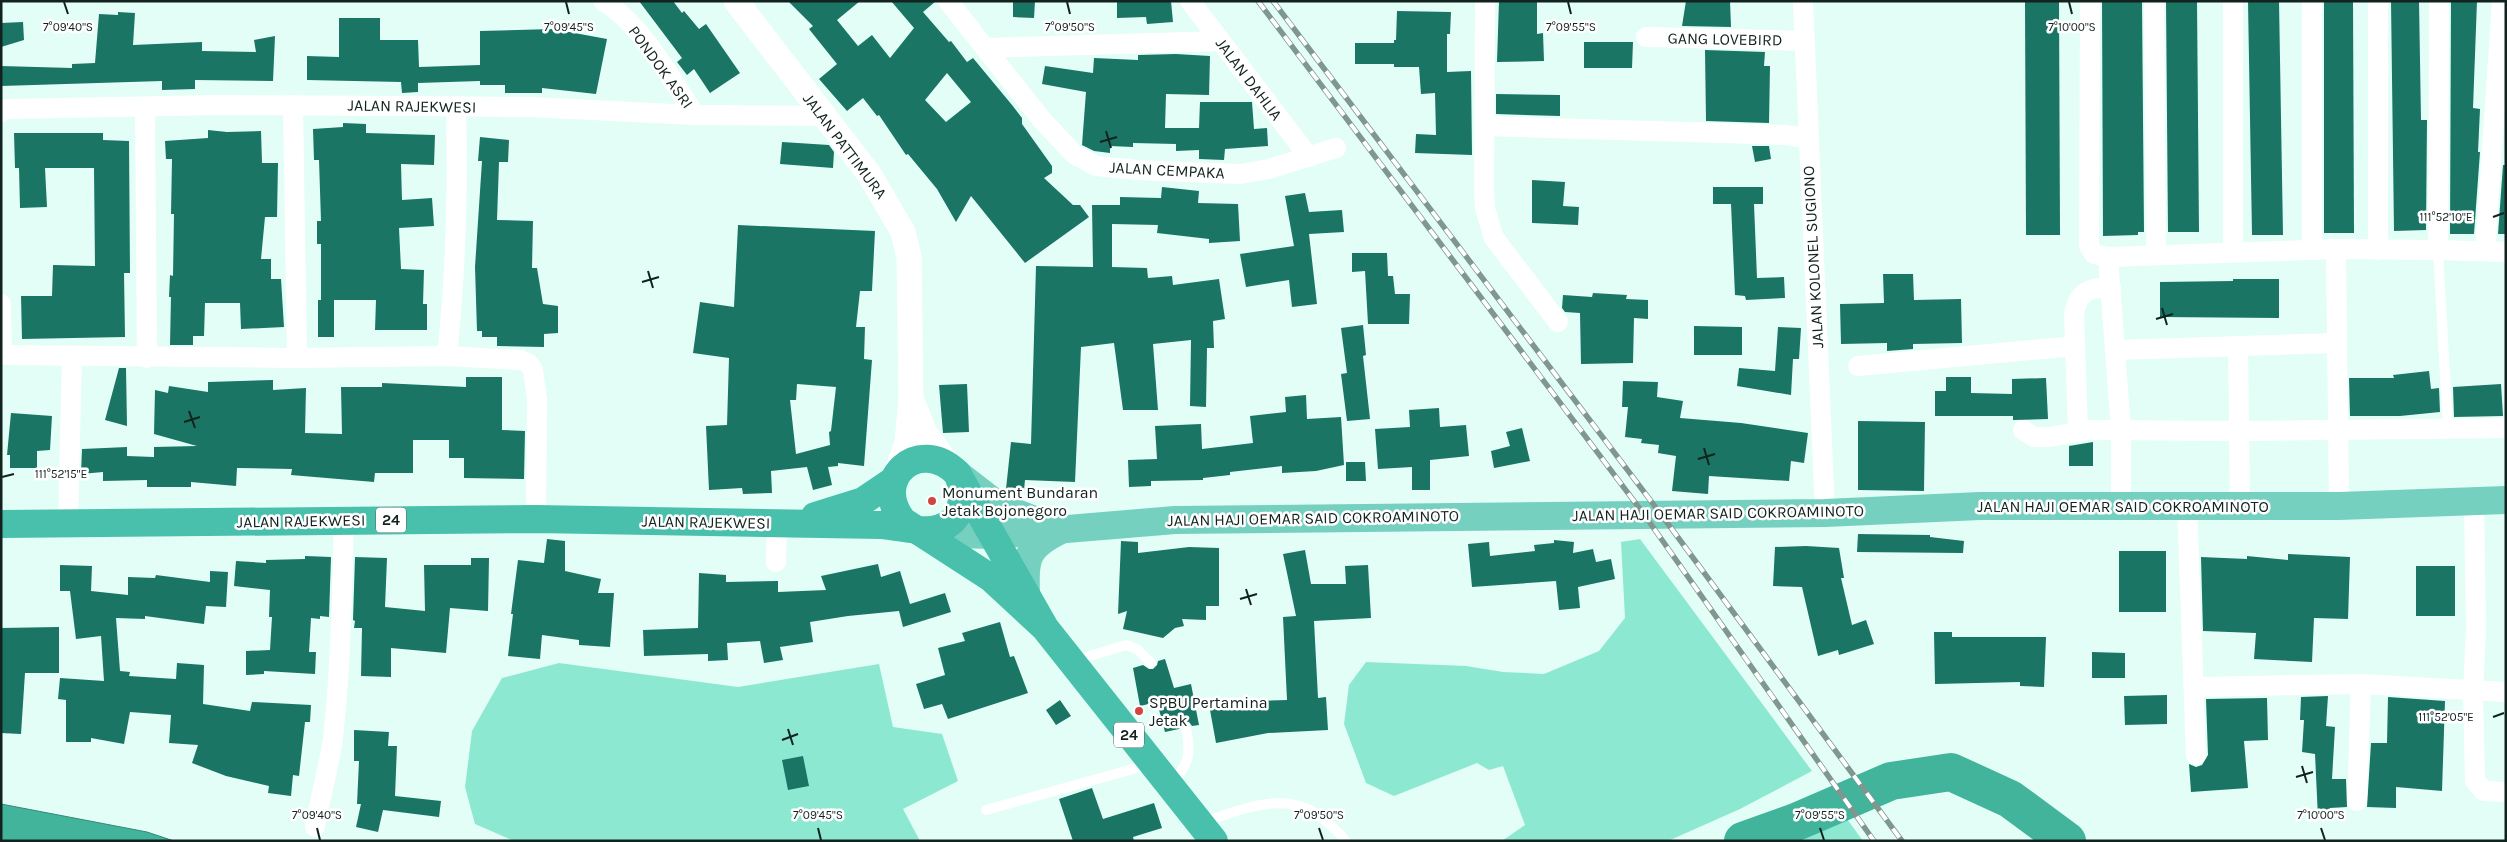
<svg xmlns="http://www.w3.org/2000/svg" width="2507" height="842" font-family="Karla,sans-serif">
  <style>
    .green { fill: #8de8d2 }
    .water { fill: #43b49c; stroke: #348876 }
    .lines { fill: none; stroke-linecap: round; stroke-linejoin: round }
    .river { stroke: #43b49c; stroke-width: 38 }
    .building { fill: #1a7564; fill-rule: evenodd }
    .service { stroke: #fff; stroke-width: 10 }
    .minor { stroke: #fff; stroke-width: 20 }
    .tertiary { stroke: #fff; stroke-width: 25 }
    .primary { stroke: #76d0c0; stroke-width: 28 }
    .trunk { stroke: #48c0ab; stroke-width: 28 }
    .rail-casing { stroke: #809790; stroke-width: 5.5 }
    .rail { stroke: #fff; stroke-width: 4; stroke-dasharray: 11; stroke-linecap: butt }
    .ticks { fill: none; stroke: #12231f; stroke-width: 2 }
    .poi-dot { fill: #d2443e; stroke: #fff; stroke-width: 2 }
    .labels { text-anchor: middle; dominant-baseline: central; stroke-width: 5; stroke-linejoin: round; paint-order: stroke }
    .shield { fill: #fff; stroke: #596562; stroke-width: 1 }
    .shield-label { font-size: 15px; font-weight: bold; fill: #12231f }
    .street-label { font-size: 16px; fill: #12231f; stroke: #fff }
    .poi-label { font-size: 16px; fill: #12231f; stroke: #fff; text-anchor: start }
    .ticks-label { font-size: 12px; text-anchor: middle; fill: #12231f; stroke: #fff; stroke-width: 5; stroke-linejoin: round; paint-order: stroke }
  </style>
  <rect width="100%" height="100%" fill="#e3fef6"/>
  <g class="green">
    <polygon points="1640,539 1812,771 1740,809 1668,841 1502,841 1525,825 1503,766 1489,770 1477,763 1394,796 1366,783 1344,724 1349,685 1366,662 1466,666 1503,672 1544,674 1599,651 1625,618 1621,542"/>
    <polygon points="559,663 738,687 879,664 893,727 942,734 958,781 903,809 920,841 514,841 475,824 465,787 472,731 502,678"/>
    <polygon points="1847,819 1863,841 1802,841 1807,838"/>
  </g>
  <polygon class="water" points="1,804 147,832 174,841 1,841"/>
  <g class="lines">
    <polyline class="river" points="1743,841 1796,822 1891,781 1951,772 2010,799 2067,841"/>
  </g>
  <g class="building">
    <polygon points="639,1 673,1 682,13 684,11 699,29 706,24 740,73 710,93 694,69 687,75 677,62 682,58"/>
    <path d="M788,1H860L837,20L858,46L872,35L890,58L914,28L891,1H936L923,12L949,42L951,41L967,62L973,58L1012,105L1022,118V124L1052,166V173L1044,178L1073,205H1080L1089,217L1025,263L971,196L956,222L937,189L908,154L906,155L879,115L877,116L863,98L847,111L819,79L837,64L809,29L813,26ZM947,73L971,102L946,122L925,100Z"/>
    <polygon points="1013,1 1035,1 1034,18 1013,17"/>
    <polygon points="1117,1 1171,1 1173,22 1147,24 1146,17 1117,18"/>
    <polygon points="1499,1 1537,1 1537,34 1543,33 1544,61 1497,62"/>
    <polygon points="1686,1 1730,1 1731,27 1682,26"/>
    <polygon points="2025,1 2059,1 2060,235 2026,235"/>
    <polygon points="2102,1 2142,1 2144,232 2138,232 2138,235 2103,236"/>
    <polygon points="2166,1 2197,1 2199,232 2168,232"/>
    <polygon points="2248,1 2279,1 2283,235 2252,235"/>
    <polygon points="2324,1 2353,1 2354,233 2324,233"/>
    <polygon points="2391,1 2419,1 2421,120 2427,120 2426,230 2394,231"/>
    <polygon points="2451,1 2477,1 2473,108 2480,109 2478,152 2480,152 2474,234 2450,234"/>
    <polygon points="1397,11 1451,12 1450,34 1447,34 1447,72 1471,71 1472,155 1415,153 1416,134 1436,135 1435,93 1421,94 1419,67 1394,67 1394,64 1355,64 1355,43 1394,43 1394,40 1396,40"/>
    <polygon points="118,12 135,13 133,45 202,42 202,51 256,52 254,40 275,36 273,81 195,80 195,89 162,90 162,81 1,86 1,66 72,68 72,64 95,63 99,14 118,15"/>
    <polygon points="339,18 380,18 380,40 418,40 419,67 480,65 480,31 553,29 607,39 596,94 542,88 542,93 505,93 505,85 480,85 480,81 418,83 418,92 402,93 401,82 307,80 307,56 339,57"/>
    <polygon points="23,22 24,40 1,47 1,23"/>
    <polygon points="1584,42 1633,42 1632,68 1584,68"/>
    <polygon points="1705,50 1765,52 1764,66 1770,66 1769,123 1706,121"/>
    <polygon points="1176,54 1210,56 1209,95 1166,94 1165,128 1199,128 1200,102 1252,102 1254,129 1267,128 1268,146 1225,149 1224,160 1199,159 1199,150 1176,151 1176,144 1133,143 1133,147 1110,146 1110,153 1094,151 1082,145 1086,92 1042,84 1045,66 1093,73 1094,58 1138,60 1138,55"/>
    <polygon points="1496,94 1560,95 1560,116 1496,114"/>
    <polygon points="343,123 366,124 366,133 435,135 434,165 401,164 402,200 432,198 434,226 399,228 401,269 424,270 423,304 427,304 427,330 375,330 376,300 334,300 334,337 318,337 318,300 330,300 321,300 321,244 317,244 317,221 321,221 319,160 314,160 313,129 343,127"/>
    <polygon points="208,130 227,132 261,131 262,163 278,163 277,217 265,217 261,259 271,259 271,279 281,279 284,327 241,329 240,303 205,303 204,336 193,336 193,345 170,345 171,297 169,297 170,275 173,276 174,214 171,214 172,159 166,159 165,141 208,138"/>
    <polygon points="14,133 103,133 103,140 129,141 130,273 124,273 125,337 22,339 21,296 52,296 53,265 95,266 94,168 45,168 47,207 20,208 19,168 15,168"/>
    <polygon points="480,137 509,140 508,162 499,162 497,220 533,221 532,268 537,268 543,304 558,306 558,333 544,334 544,347 497,346 497,337 482,337 482,331 477,331 475,267 482,161 478,161"/>
    <polygon points="782,142 829,145 834,152 833,168 780,164"/>
    <polygon points="1752,146 1769,146 1771,159 1755,162"/>
    <polygon points="2503,165 2506,165 2506,234 2498,234"/>
    <polygon points="1532,180 1565,182 1563,206 1579,207 1578,225 1532,223"/>
    <polygon points="1162,187 1199,191 1198,203 1238,204 1240,241 1209,243 1209,239 1157,233 1158,225 1112,224 1112,267 1147,268 1148,278 1172,276 1173,285 1219,279 1225,319 1213,321 1214,348 1207,348 1206,407 1190,406 1191,340 1153,344 1158,410 1123,410 1114,343 1081,347 1075,482 1025,480 1024,490 1006,489 1011,442 1031,444 1036,266 1093,267 1092,205 1120,205 1120,197 1161,198"/>
    <polygon points="1713,187 1763,187 1763,204 1754,204 1757,278 1784,277 1785,298 1746,300 1745,296 1735,295 1731,204 1713,204"/>
    <polygon points="1305,193 1309,212 1342,210 1344,232 1309,234 1317,304 1292,307 1289,280 1246,287 1240,254 1294,246 1285,196"/>
    <path d="M738,225L875,231L872,291H860L856,327H865L864,359L872,360L864,466L838,463V466L828,467L832,485L813,490L807,467L771,471L772,493L743,494L742,488L709,490L706,426L727,425L729,358L693,353L700,302L734,307ZM797,384L836,387L831,431L829,432L830,445L796,454L790,400H796Z"/>
    <polygon points="1352,253 1387,253 1388,276 1393,276 1395,294 1410,294 1409,324 1368,324 1365,271 1352,272"/>
    <polygon points="1883,274 1913,274 1914,300 1961,299 1962,343 1913,344 1913,349 1887,351 1887,343 1841,344 1840,304 1884,303"/>
    <polygon points="2233,279 2279,279 2279,318 2160,317 2160,282 2233,281"/>
    <polygon points="1593,293 1627,295 1626,299 1648,300 1648,319 1634,318 1633,363 1581,364 1580,313 1565,312 1562,308 1563,295 1592,297"/>
    <polygon points="1363,325 1366,355 1363,356 1370,419 1347,421 1341,374 1347,373 1341,328"/>
    <polygon points="1694,326 1742,327 1742,355 1694,355"/>
    <polygon points="1778,327 1801,328 1799,359 1793,359 1791,395 1737,386 1739,368 1775,371"/>
    <polygon points="119,368 126,368 127,426 105,420"/>
    <polygon points="2429,371 2431,389 2439,388 2440,412 2400,416 2350,416 2349,378 2394,378 2393,375"/>
    <polygon points="466,377 502,377 502,430 525,431 524,479 464,478 464,458 449,458 449,440 413,440 413,473 375,473 374,482 291,475 292,469 237,468 236,486 191,482 191,487 147,487 147,480 103,481 103,472 81,474 82,449 127,447 127,456 154,457 154,447 197,446 154,434 155,390 168,393 169,386 208,392 208,382 273,380 273,390 306,388 305,433 342,434 341,387 382,387 382,383 466,387"/>
    <polygon points="1946,377 1971,377 1971,393 2012,394 2012,379 2046,378 2048,419 2013,420 2013,416 1935,416 1935,391 1946,391"/>
    <polygon points="1623,381 1658,382 1657,397 1683,401 1680,418 1741,423 1808,433 1804,463 1791,461 1789,481 1709,476 1708,494 1672,491 1676,456 1658,453 1659,445 1641,443 1642,439 1625,437 1628,407 1622,407"/>
    <polygon points="967,384 969,432 943,433 939,385"/>
    <polygon points="2501,384 2503,416 2454,417 2453,387"/>
    <polygon points="1306,395 1307,419 1341,417 1344,465 1316,471 1282,473 1282,466 1230,472 1230,475 1203,478 1203,480 1151,481 1151,486 1129,487 1128,460 1157,459 1155,426 1201,424 1202,449 1253,443 1250,416 1286,412 1285,397"/>
    <polygon points="1439,408 1440,427 1466,425 1469,456 1430,460 1430,490 1412,490 1412,467 1378,469 1375,429 1410,427 1409,410"/>
    <polygon points="11,413 52,416 50,450 37,451 37,468 10,468 10,455 7,455"/>
    <polygon points="1858,421 1925,422 1924,491 1858,490"/>
    <polygon points="1522,428 1530,461 1494,468 1491,451 1510,446 1506,432"/>
    <polygon points="2093,442 2093,466 2069,466 2069,446"/>
    <polygon points="1346,462 1365,462 1366,481 1346,481"/>
    <polygon points="1858,534 1930,535 1930,537 1964,541 1963,553 1857,552"/>
    <polygon points="547,539 565,541 565,571 601,579 598,593 614,593 610,647 579,645 579,640 542,635 540,659 508,656 513,614 511,614 518,560 544,563"/>
    <polygon points="1554,540 1574,542 1573,553 1593,549 1596,562 1611,559 1615,579 1578,587 1580,608 1559,610 1556,581 1472,587 1468,544 1489,542 1490,556 1535,551 1534,545 1554,543"/>
    <polygon points="1121,541 1138,542 1138,553 1189,547 1219,548 1219,606 1206,606 1206,620 1182,619 1184,626 1175,628 1163,638 1123,629 1127,611 1118,614"/>
    <polygon points="1806,546 1839,548 1844,578 1841,578 1852,625 1866,620 1874,644 1839,655 1838,650 1818,656 1802,587 1773,586 1775,547"/>
    <polygon points="1305,550 1311,584 1346,584 1345,566 1368,565 1371,618 1314,621 1318,698 1326,697 1328,730 1268,733 1216,743 1210,710 1257,701 1287,700 1283,617 1296,616 1283,554"/>
    <rect x="2119" y="551" width="47" height="61"/>
    <polygon points="2288,554 2350,557 2348,619 2314,618 2312,662 2254,659 2256,633 2203,631 2201,557 2247,559 2247,556 2288,560"/>
    <polygon points="305,556 331,557 329,617 320,616 320,619 311,618 309,652 316,652 315,674 264,671 264,674 246,675 246,651 270,650 272,617 269,617 270,590 234,586 236,561 266,563 266,560 305,559"/>
    <polygon points="355,557 387,558 385,607 425,611 424,565 471,565 471,558 489,558 488,611 450,608 446,653 391,648 391,677 361,676 362,628 354,628 355,621 353,620"/>
    <polygon points="878,564 881,577 900,571 910,604 945,593 951,612 903,627 899,611 848,616 810,622 813,642 780,647 783,660 764,663 760,641 727,643 728,660 708,661 708,654 644,656 643,630 698,628 699,573 726,575 726,582 778,581 778,592 826,590 821,576"/>
    <polygon points="60,565 92,566 91,591 128,595 128,577 155,578 156,575 210,582 210,571 228,572 226,607 206,606 204,624 145,616 145,619 116,618 120,671 130,672 129,676 176,679 177,663 204,665 203,704 250,711 252,702 311,705 310,722 305,722 299,776 293,775 291,796 268,793 269,786 226,776 192,763 198,745 169,743 171,715 130,712 124,744 91,738 91,742 66,742 66,700 58,699 60,678 104,681 101,636 76,639 70,591 60,591"/>
    <rect x="2416" y="566" width="39" height="50"/>
    <polygon points="1000,622 1010,657 1014,656 1028,693 948,719 942,704 924,709 916,684 945,675 938,648 965,641 962,633"/>
    <polygon points="59,627 59,673 25,673 21,734 1,733 1,628"/>
    <polygon points="1934,632 1952,632 1952,637 2046,637 2044,687 2020,686 2020,682 1935,684"/>
    <polygon points="2092,652 2125,653 2125,678 2092,678"/>
    <polygon points="1165,659 1174,688 1191,684 1199,725 1192,726 1189,722 1184,721 1179,729 1165,732 1157,702 1140,706 1133,668 1143,665 1149,669 1153,669 1157,665 1158,661"/>
    <polygon points="2167,695 2167,724 2125,725 2124,696"/>
    <polygon points="2328,696 2326,726 2335,727 2332,779 2346,779 2347,807 2330,808 2329,818 2318,818 2315,754 2302,752 2304,720 2300,720 2301,697"/>
    <polygon points="2388,697 2445,701 2442,791 2396,787 2396,808 2367,807 2371,743 2387,743"/>
    <polygon points="2267,698 2268,740 2244,741 2248,788 2191,792 2189,764 2196,767 2202,765 2208,755 2206,699"/>
    <polygon points="1060,700 1071,716 1056,725 1046,710"/>
    <polygon points="354,730 389,732 388,746 397,746 395,796 441,801 439,817 383,810 378,832 356,827 361,804 357,804 359,761 354,761"/>
    <polygon points="803,756 809,786 788,790 782,760"/>
    <polygon points="1092,788 1103,819 1154,803 1162,828 1133,837 1134,841 1073,841 1059,799"/>
  </g>
  <g class="lines">
    <g class="service">
      <polyline points="2438,250 2448,429"/>
      <polyline points="1074,661 1126,645 1137,649 1151,663"/>
      <path d="M1172,786C1188,761 1192,758 1186,728"/>
      <polyline points="986,810 1151,764"/>
      <path d="M1201,823C1244,809 1292,786 1329,824C1335,829 1341,834 1345,841"/>
    </g>
    <g class="minor">
      <path d="M603,1C641,23 671,79 695,115"/>
      <polyline points="948,1 1042,120 1074,154 1096,166 1137,170 1240,174 1269,169 1336,148"/>
      <polyline points="1190,1 1309,157"/>
      <polyline points="1485,1 1484,188 1485,208 1494,238 1558,322"/>
      <polyline points="1803,1 1825,513"/>
      <polyline points="2090,1 2089,246 2094,254 2108,257 2336,249 2438,250 2439,1"/>
      <polyline points="2154,1 2156,254"/>
      <polyline points="2233,1 2233,252"/>
      <polyline points="2378,1 2378,250"/>
      <polyline points="1646,37 1805,41"/>
      <polyline points="985,48 1221,41"/>
      <polyline points="293,105 297,358"/>
      <polyline points="145,107 147,358"/>
      <polyline points="1,112 7,109 218,105 413,106 530,107 695,115 823,116"/>
      <polyline points="1486,126 1785,135 1808,138"/>
      <polyline points="2336,249 2339,506"/>
      <polyline points="2312,250 2312,1"/>
      <polyline points="2438,250 2506,252"/>
      <polyline points="2485,251 2502,1"/>
      <polyline points="2108,257 2121,430 2121,505"/>
      <polyline points="1,304 2,355"/>
      <polyline points="2238,346 2240,505"/>
      <polyline points="2115,350 2337,343"/>
      <polyline points="1,355 297,358 447,356 521,360 529,364 533,370 537,399 536,519"/>
      <path d="M447,356C456,273 458,190 456,107"/>
      <polyline points="1858,366 2075,346"/>
      <polyline points="2023,430 2034,437 2049,437 2090,430 2240,431 2506,428"/>
      <path d="M2078,432L2074,314C2078,292 2089,287 2111,287"/>
      <polyline points="2474,501 2476,629 2473,692 2475,781 2484,791 2506,792"/>
      <polyline points="2187,505 2196,755"/>
      <polyline points="68,523 72,356"/>
      <polyline points="776,562 777,523"/>
      <polyline points="2194,687 2361,684 2506,692"/>
      <polyline points="2357,801 2361,684"/>
      <path d="M315,827C320,797 329,768 333,738C341,666 342,593 344,521"/>
    </g>
    <g class="tertiary">
      <polyline points="736,1 869,174 903,232 909,257 911,398 907,442 894,480"/>
      <polyline points="913,403 925,433 948,464"/>
    </g>
    <g class="primary">
      <polyline points="959,475 999,506 1052,527"/>
      <polyline points="931,530 954,534 994,535 1175,520 1825,513 1980,506 2339,506 2506,500"/>
      <path d="M1026,595C1025,559 1025,548 1059,531"/>
    </g>
    <g class="trunk">
      <polyline points="815,516 863,501 894,480"/>
      <path d="M1,524L536,519L881,525C897,526 916,532 932,530C962,526 968,497 957,473"/>
      <path d="M1045,628L957,473C918,435 870,480 903,521L991,578L1045,628L1214,841"/>
    </g>
    <g class="rail-casing">
      <g id="rail">
        <polyline points="1258,1 1643,513 1874,841"/>
        <polyline points="1273,1 1660,513 1902,841"/>
      </g>
    </g>
    <use href="#rail" class="rail"/>
  </g>
  <path class="ticks" d="M64,2L68,14M566,2L569,14M1067,2L1070,14M1568,2L1571,14M2069,2L2072,14M1106,131L1111,148M1100,142L1117,137M2493,217L2504,213M648,271L653,288M642,282L659,277M2162,308L2167,325M2156,319L2173,314M189,411L195,428M184,422L200,417M1704,448L1709,465M1698,459L1715,454M2,477L14,474M1246,589L1251,605M1240,599L1257,594M2493,717L2504,713M788,729L793,745M782,740L798,734M2302,766L2307,783M2296,777L2313,772M317,828L320,840M818,828L821,840M1319,828L1323,840M1820,828L1824,840M2321,828L2325,840"/>
  <g class="poi-dot">
    <circle cx="932" cy="501" r="5"/>
    <circle cx="1139" cy="711" r="5"/>
  </g>
  <g class="labels">
    <g class="shield">
      <rect x="376" y="507.5" width="30" height="25" rx="4"/>
      <rect x="1114" y="722.5" width="30" height="25" rx="4"/>
    </g>
    <g class="shield-label">
      <text x="391" y="520">24</text>
      <text x="1129" y="735">24</text>
    </g>
    <g class="street-label">
      <text transform="translate(1725 39) rotate(1)">GANG LOVEBIRD</text>
      <text transform="translate(661 67) rotate(54)">PONDOK ASRI</text>
      <text transform="translate(1249 79) rotate(53)">JALAN DAHLIA</text>
      <text transform="translate(412 106) rotate(1)">JALAN RAJEKWESI</text>
      <text transform="translate(845 146) rotate(53)">JALAN PATTIMURA</text>
      <text transform="translate(1167 170) rotate(3)">JALAN CEMPAKA</text>
      <text transform="translate(1813 257) rotate(-93)">JALAN KOLONEL SUGIONO</text>
      <text x="2123" y="506">JALAN HAJI OEMAR SAID COKROAMINOTO</text>
      <text transform="translate(1718 513) rotate(-1)">JALAN HAJI OEMAR SAID COKROAMINOTO</text>
      <text transform="translate(1313 518) rotate(-1)">JALAN HAJI OEMAR SAID COKROAMINOTO</text>
      <text transform="translate(301 521) rotate(-1)">JALAN RAJEKWESI</text>
      <text transform="translate(706 522) rotate(1)">JALAN RAJEKWESI</text>
    </g>
    <g class="poi-label">
      <text x="942" y="492">Monument Bundaran<tspan x="942" dy="18">Jetak Bojonegoro</tspan></text>
      <text x="1149" y="702">SPBU Pertamina<tspan x="1149" dy="18">Jetak</tspan></text>
    </g>
  </g>
  <g class="ticks-label">
    <text x="68" y="31">7°09'40"S</text>
    <text x="569" y="31">7°09'45"S</text>
    <text x="1070" y="31">7°09'50"S</text>
    <text x="1571" y="31">7°09'55"S</text>
    <text x="2072" y="31">7°10'00"S</text>
    <text x="2446" y="221">111°52'10"E</text>
    <text x="61" y="478">111°52'15"E</text>
    <text x="2446" y="721">111°52'05"E</text>
    <text x="317" y="819">7°09'40"S</text>
    <text x="818" y="819">7°09'45"S</text>
    <text x="1319" y="819">7°09'50"S</text>
    <text x="1820" y="819">7°09'55"S</text>
    <text x="2321" y="819">7°10'00"S</text>
  </g>
  <rect width="2507" height="842" fill="none" stroke="#12231f" stroke-width="5"/>
</svg>
